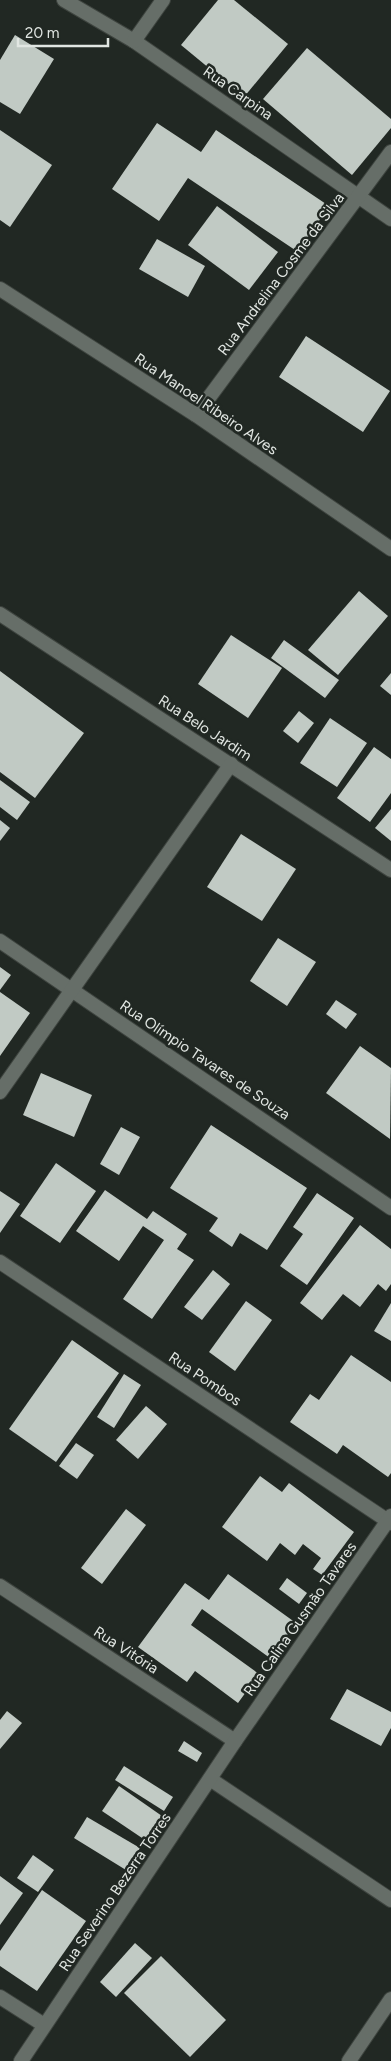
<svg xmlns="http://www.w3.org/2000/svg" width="391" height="2061" font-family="Figtree,sans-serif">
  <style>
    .building { fill: #c1cac4 }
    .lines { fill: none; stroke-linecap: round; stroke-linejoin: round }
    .minor-casing { stroke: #3e443f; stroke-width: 16 }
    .minor { stroke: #666e68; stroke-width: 14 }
    .labels { text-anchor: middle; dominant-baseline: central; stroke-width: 5; stroke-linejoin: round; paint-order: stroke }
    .street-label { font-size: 15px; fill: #e1e6e2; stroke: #212823 }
  </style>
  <rect width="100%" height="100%" fill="#212823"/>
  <g class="building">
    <polygon points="218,0 234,0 288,44 244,97 181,45"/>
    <polygon points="15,35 54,59 20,114 0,102 0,60"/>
    <polygon points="307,48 391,119 391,128 352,175 263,99"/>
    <polygon points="157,123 201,152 216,130 329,206 298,252 188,178 159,221 112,189"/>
    <polygon points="0,130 52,165 10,227 0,220"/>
    <polygon points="217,206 278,252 249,290 188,245"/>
    <polygon points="157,239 205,266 188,297 139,269"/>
    <polygon points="306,336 390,391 363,432 279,377"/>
    <polygon points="359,591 388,616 338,675 308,650"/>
    <polygon points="231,635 282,668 248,718 198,684"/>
    <polygon points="284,640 339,680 325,698 271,658"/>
    <polygon points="0,671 84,733 35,798 0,772"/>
    <polygon points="391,673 391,695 380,686"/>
    <polygon points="299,711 314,723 298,743 283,731"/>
    <polygon points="330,718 367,743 337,787 300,763"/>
    <polygon points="374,747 391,759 391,793 370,822 337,798"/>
    <polygon points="0,780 30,802 17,820 0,807"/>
    <polygon points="391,809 391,841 375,828"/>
    <polygon points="0,820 10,828 0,841"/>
    <polygon points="241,834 296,869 262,921 207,887"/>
    <polygon points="278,938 316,962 287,1006 250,981"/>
    <polygon points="0,967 11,975 0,990"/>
    <polygon points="0,992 30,1013 0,1056"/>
    <polygon points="336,1000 357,1014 346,1029 326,1014"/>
    <polygon points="360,1046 391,1068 390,1139 326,1093"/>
    <polygon points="41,1073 92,1095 74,1137 23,1115"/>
    <polygon points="211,1125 307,1188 267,1250 240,1233 232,1247 209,1231 218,1218 170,1188"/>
    <polygon points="121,1127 140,1137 119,1175 100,1164"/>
    <polygon points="56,1163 96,1191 60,1243 20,1216"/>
    <polygon points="105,1190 147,1219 153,1211 187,1234 177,1249 194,1260 152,1319 123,1299 164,1240 143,1226 119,1261 76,1231"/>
    <polygon points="0,1191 20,1204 0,1233"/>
    <polygon points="317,1193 354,1218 307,1285 280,1266 303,1234 293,1227"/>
    <polygon points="360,1225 391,1249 391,1284 386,1291 378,1284 360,1307 343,1294 322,1320 300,1303"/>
    <polygon points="213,1270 230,1284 202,1320 184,1307"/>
    <polygon points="246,1301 272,1320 235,1371 209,1352"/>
    <polygon points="391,1303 391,1341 374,1331"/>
    <polygon points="72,1340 119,1373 56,1462 9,1429"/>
    <polygon points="351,1355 391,1382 391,1473 388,1477 343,1445 337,1454 290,1422 310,1394 319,1400"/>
    <polygon points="124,1374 141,1385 114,1428 97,1417"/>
    <polygon points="146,1406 167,1424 138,1459 116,1440"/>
    <polygon points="76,1443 94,1455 77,1479 59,1466"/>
    <polygon points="260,1476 282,1492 289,1483 354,1532 322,1575 313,1569 321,1558 303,1544 295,1555 280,1543 267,1561 222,1527"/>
    <polygon points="126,1509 146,1525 102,1584 81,1568"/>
    <polygon points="228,1574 296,1623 270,1658 202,1609 191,1625 259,1674 238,1703 195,1671 187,1682 138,1647 185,1583 209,1600"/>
    <polygon points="287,1578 307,1593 299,1604 279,1589"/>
    <polygon points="347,1689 391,1712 391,1728 381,1746 330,1719"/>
    <polygon points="7,1711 22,1723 0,1749 0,1720"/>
    <polygon points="184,1741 202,1753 197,1762 178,1751"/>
    <polygon points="124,1766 173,1797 164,1811 115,1780"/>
    <polygon points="119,1786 162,1816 145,1840 102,1811"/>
    <polygon points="87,1817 140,1848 126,1870 74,1838"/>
    <polygon points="33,1855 54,1870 38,1892 17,1878"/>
    <polygon points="0,1876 23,1893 0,1925"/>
    <polygon points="42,1890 86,1921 37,1991 0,1966 0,1951"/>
    <polygon points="135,1943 152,1958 116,1997 100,1982"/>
    <polygon points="161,1956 226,2020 190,2057 124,1993"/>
  </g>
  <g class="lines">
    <g class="minor-casing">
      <g id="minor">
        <polyline points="64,0 134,41 391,219"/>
        <polyline points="134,41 163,0"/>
        <polyline points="0,289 196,415 391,549"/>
        <polyline points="196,415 391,152"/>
        <polyline points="0,614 391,870"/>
        <polyline points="0,941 391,1208"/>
        <polyline points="0,1092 231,764"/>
        <polyline points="0,1262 391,1523"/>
        <polyline points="0,1586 235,1741"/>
        <polyline points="210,1779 391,1900"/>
        <polyline points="0,1997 44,2025"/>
        <polyline points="21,2061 235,1741 391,1516"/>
        <polyline points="349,2061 391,1999"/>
      </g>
    </g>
    <use href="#minor" class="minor"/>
  </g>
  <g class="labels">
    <g class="street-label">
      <text transform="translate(238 93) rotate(35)">Rua Carpina</text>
      <text transform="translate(281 274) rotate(-53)">Rua Andrelina Cosme da Silva</text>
      <text transform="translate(206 404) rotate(34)">Rua Manoel Ribeiro Alves</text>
      <text transform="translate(205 728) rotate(33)">Rua Belo Jardim</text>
      <text transform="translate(205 1060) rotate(34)">Rua Olímpio Tavares de Souza</text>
      <text transform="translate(205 1379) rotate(34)">Rua Pombos</text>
      <text transform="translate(300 1619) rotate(-55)">Rua Calina Gusmão Tavares</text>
      <text transform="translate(126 1650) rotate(33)">Rua Vitória</text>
      <text transform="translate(115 1892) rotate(-56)">Rua Severino Bezerra Torres</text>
    </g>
  </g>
  <path d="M18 38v8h90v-8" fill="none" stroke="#e1e6e2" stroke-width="2.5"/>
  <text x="25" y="38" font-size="15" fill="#e1e6e2" stroke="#212823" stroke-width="4" paint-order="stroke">20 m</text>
</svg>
